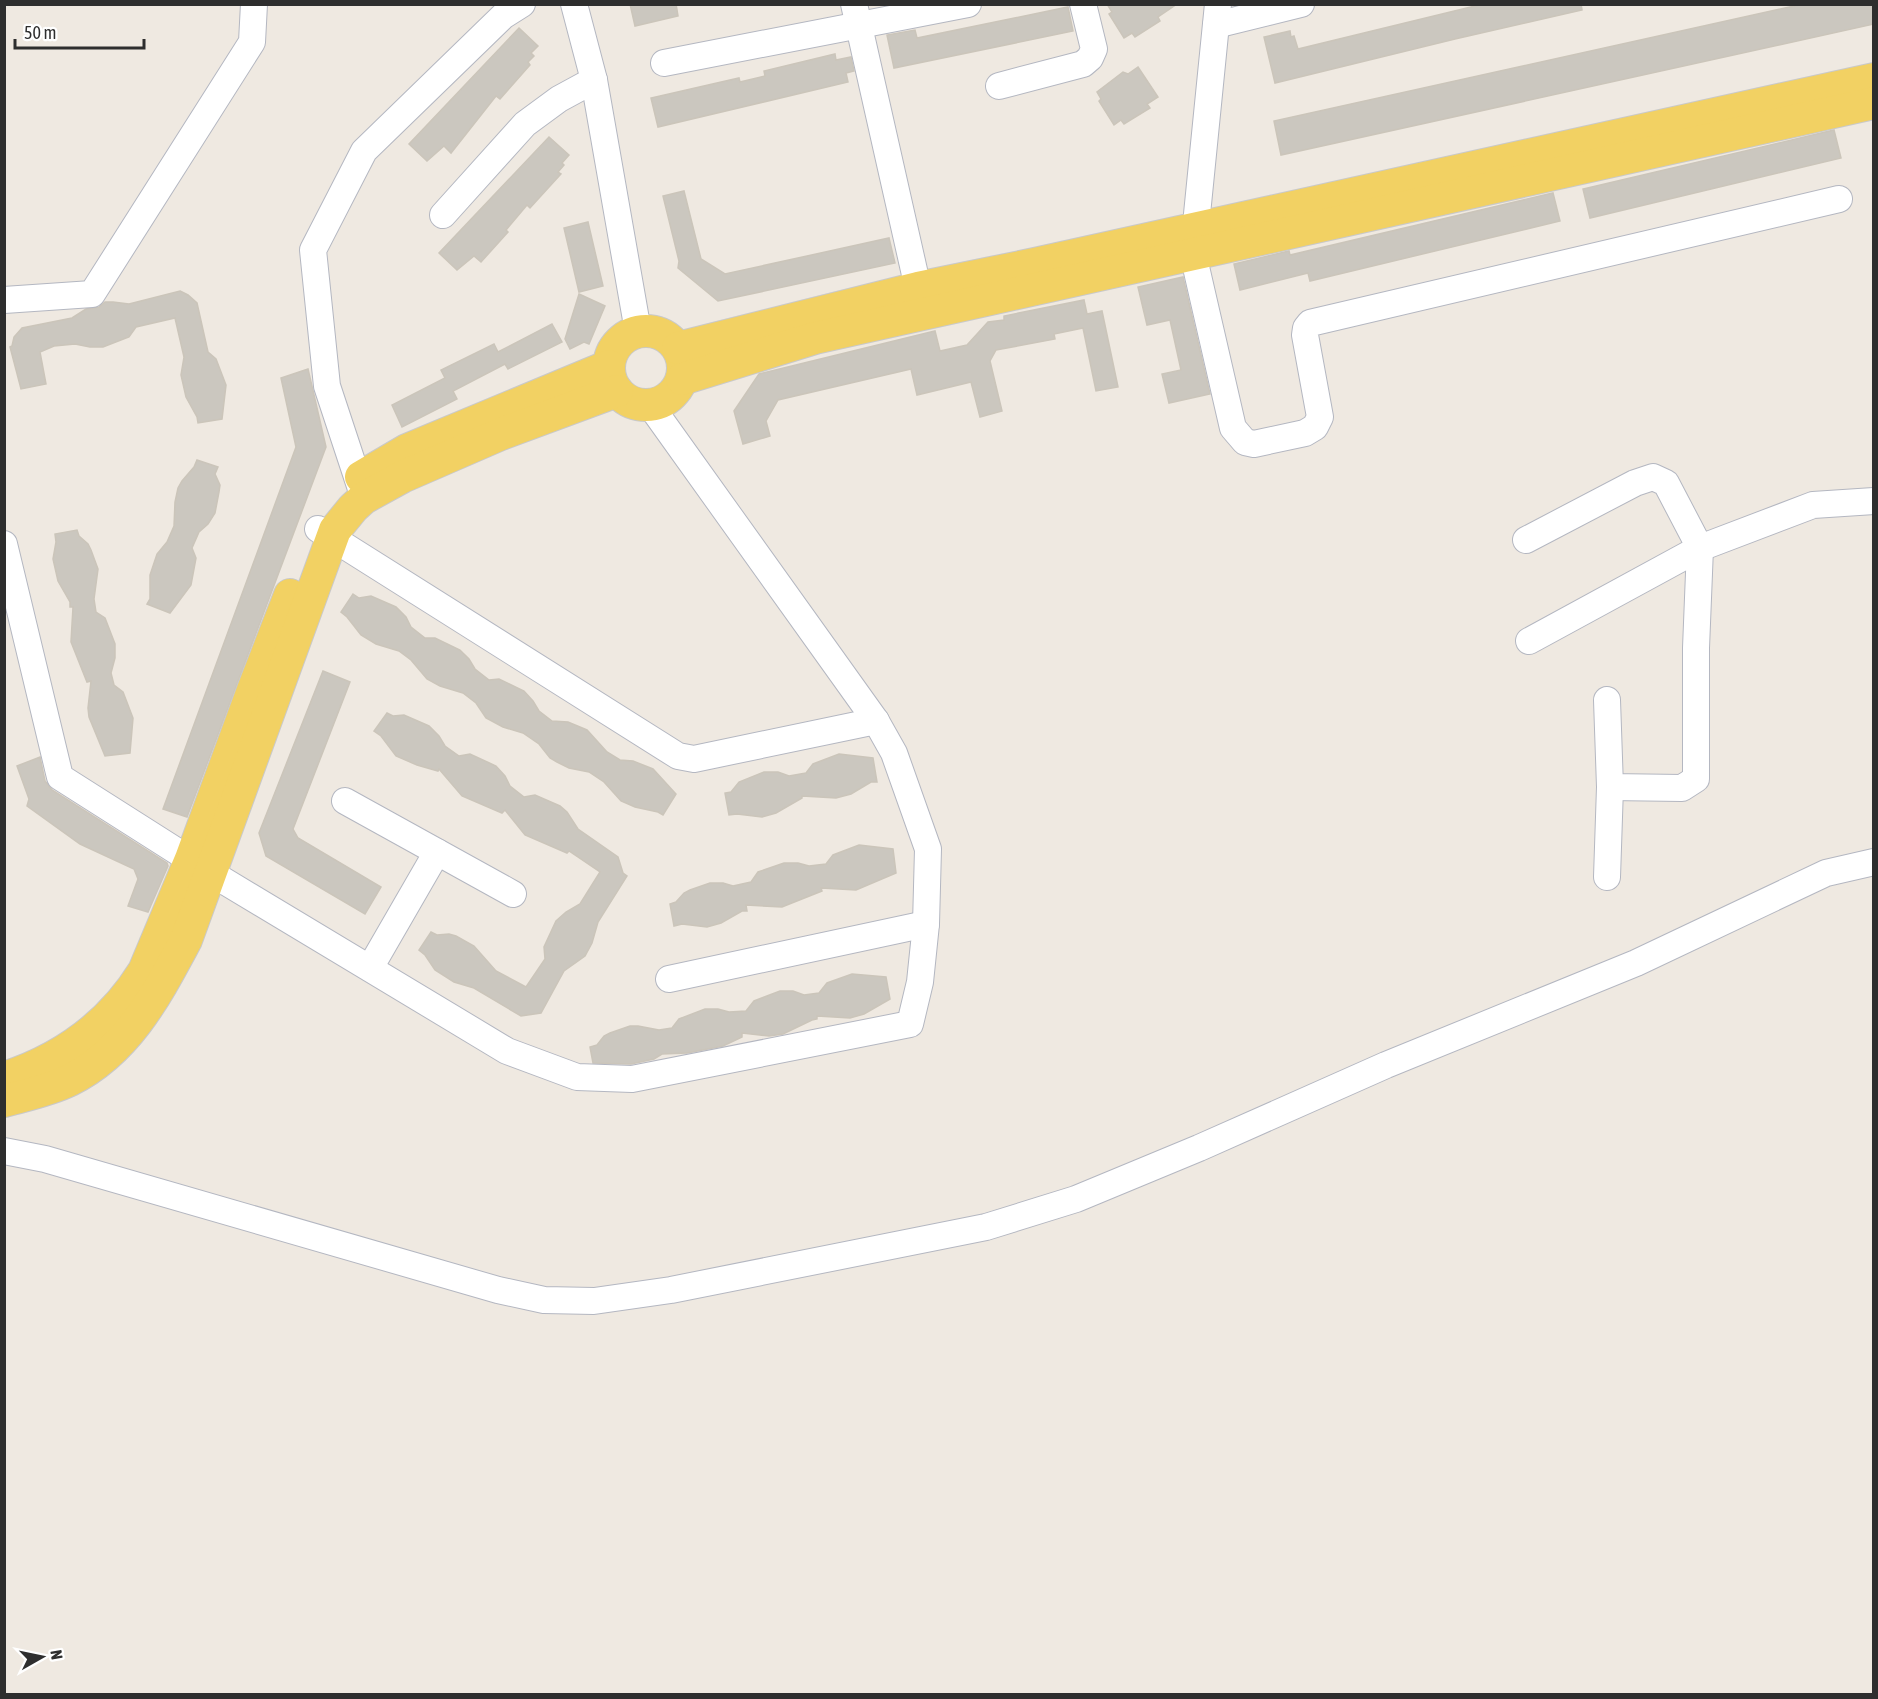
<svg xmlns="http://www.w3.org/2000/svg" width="1878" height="1699" font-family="'Asap Condensed',sans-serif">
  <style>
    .building { fill: #cbc7bf; stroke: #cbc5ba; stroke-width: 1.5 }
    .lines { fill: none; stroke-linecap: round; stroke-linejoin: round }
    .minor-casing { stroke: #b4b7c1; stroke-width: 28 }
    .major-casing { stroke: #c9c9c9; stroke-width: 34 }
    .minor { stroke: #fff; stroke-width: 26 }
    .major { stroke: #f2d163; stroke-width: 32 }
  </style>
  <rect width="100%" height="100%" fill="#efe9e1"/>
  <g class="building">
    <polygon points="630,4 676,4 678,16 635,26"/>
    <polygon points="1107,4 1177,4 1158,17 1160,21 1135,37 1132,33 1124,38 1109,14 1112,12"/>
    <polygon points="1483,4 1581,4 1582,10 1455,39 1275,83 1264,37 1290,31 1291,37 1294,36 1298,49"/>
    <polygon points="1803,4 1874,4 1874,24 1281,155 1274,121"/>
    <polygon points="1068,7 1073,31 894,68 887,35 915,30 917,38"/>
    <polygon points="519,28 538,46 531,53 534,56 528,62 530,65 500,99 496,96 451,153 444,146 427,161 409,144"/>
    <polygon points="835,54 836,60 851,57 854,71 846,73 848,82 658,127 651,98 739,78 740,82 765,76 764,71"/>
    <polygon points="1138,67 1158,97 1147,104 1150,108 1124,124 1121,120 1114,125 1099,101 1101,99 1097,92 1123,72 1128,74"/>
    <polygon points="1834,130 1841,158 1590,218 1583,189"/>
    <polygon points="549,137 569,155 562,163 564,165 558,172 561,174 530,208 527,205 506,230 508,232 481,262 474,256 457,270 439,253"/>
    <polygon points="684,191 701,259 725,274 889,238 895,263 718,301 678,268 679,261 663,196"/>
    <polygon points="1553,193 1560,221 1310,281 1308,273 1240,290 1234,264 1289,251 1290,255"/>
    <polygon points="588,222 603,286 579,292 564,228"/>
    <polygon points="1183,277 1210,394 1169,403 1162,374 1181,370 1170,320 1147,325 1138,287"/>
    <polygon points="180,291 188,295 197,303 208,352 216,359 226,385 222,419 198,423 197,417 186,397 181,375 184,357 175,318 136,327 129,337 103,347 90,347 75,344 54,346 40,352 46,384 21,389 10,347 12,346 14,337 22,328 72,318 86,309 99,307 105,302 113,302 129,304"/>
    <polygon points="579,294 605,306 589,344 584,342 570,349 565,339"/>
    <polygon points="1084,300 1087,314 1102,311 1118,387 1096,391 1083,328 1054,334 1055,339 996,350 990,361 1002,411 980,417 971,382 917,395 911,369 778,400 766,421 770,436 743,444 734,411 759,374 935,331 940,351 967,345 988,322 1004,320 1004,316"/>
    <polygon points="552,324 562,342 508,369 505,364 453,391 457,399 402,427 392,405 445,378 441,370 494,344 498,352"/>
    <polygon points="308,369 326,447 187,817 163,809 296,447 281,378"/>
    <polygon points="197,460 218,467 215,474 220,485 219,492 215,513 208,524 199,532 192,548 196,558 191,585 170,613 147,604 150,599 150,575 157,554 167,542 174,526 175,502 178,488 182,481 194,467"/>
    <polygon points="77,530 79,536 88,544 91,550 98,569 94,599 96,612 105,618 115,644 115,658 111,673 114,685 123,692 133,718 130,753 105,756 89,717 88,708 91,681 87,682 71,642 73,607 70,607 70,602 58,581 53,559 56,542 55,534"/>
    <polygon points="353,594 359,598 371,596 396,607 406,617 411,627 425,638 435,638 460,650 469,659 475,669 489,680 499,679 524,691 533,701 539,711 552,721 568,722 587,730 607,752 620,760 633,761 653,769 676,794 663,815 658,812 635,807 621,801 604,782 589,772 569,768 557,762 550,758 539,744 523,733 503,727 486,718 476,703 463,693 440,686 427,679 411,660 399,651 376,644 361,635 347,617 341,612"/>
    <polygon points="323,671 350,682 293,829 298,838 381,887 365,914 266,856 259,833"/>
    <polygon points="387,713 393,716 404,715 429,726 439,736 445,746 459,756 470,754 496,766 505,776 510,786 524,797 535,795 560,806 567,812 578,829 618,857 623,873 627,876 598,922 592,943 585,956 564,971 541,1013 521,1016 474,988 454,982 435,970 425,955 419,950 431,932 437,935 449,934 456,936 474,946 496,971 526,987 545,959 544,947 556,921 566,912 580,904 600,872 569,851 567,853 525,835 505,810 502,813 462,796 439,769 438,771 417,765 396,756 381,736 374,731"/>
    <polygon points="839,754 873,758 877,782 871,782 851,794 836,798 802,796 802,798 776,813 762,817 737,814 729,815 725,793 731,792 739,782 764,772 778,772 789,776 806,773 813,764"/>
    <polygon points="40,757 45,781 52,790 167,863 168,866 148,912 128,906 138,879 134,869 80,844 27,806 29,799 17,766"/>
    <polygon points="859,845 893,849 896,873 856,890 821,888 822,891 782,907 746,905 747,911 742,911 721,923 707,927 682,924 674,926 670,904 676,902 684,893 690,890 710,883 723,883 733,886 751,882 758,872 784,863 798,863 809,866 826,864 833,855"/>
    <polygon points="852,974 886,977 890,999 864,1014 850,1018 817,1016 817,1019 812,1020 783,1034 769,1036 742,1033 742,1037 723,1046 687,1053 662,1054 654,1059 631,1064 593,1063 590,1047 597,1045 604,1036 610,1033 630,1026 638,1026 659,1030 672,1028 679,1019 705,1009 718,1009 729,1012 746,1011 754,1001 780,991 793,991 804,995 819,993 827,983"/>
  </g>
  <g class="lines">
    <g class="minor-casing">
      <g id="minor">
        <polyline points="574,4 594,80 638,331"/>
        <polyline points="854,4 918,288"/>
        <polyline points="1218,4 1193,254 1233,428 1245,442 1254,444 1305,433 1315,427 1320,417 1305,335 1306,328 1310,323 1839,199"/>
        <polyline points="1216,25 1301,4"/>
        <polyline points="664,63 968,4"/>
        <polyline points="999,86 1083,64 1090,58 1094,49 1083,4"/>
        <polyline points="443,215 525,124 559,99 594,80"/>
        <polyline points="4,300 92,294 252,42 254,4"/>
        <polyline points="364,498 327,386 313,250 364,151 503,16 522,4"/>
        <polyline points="318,529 678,756 694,759 876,721"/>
        <polyline points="1526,540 1635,483 1653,477 1666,483 1700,548 1813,505 1874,501"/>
        <polyline points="4,544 60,777 211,873 507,1051 577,1077 632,1079 910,1024 920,982 926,924 928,849 894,753 876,721 650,405"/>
        <polyline points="1529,641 1700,548 1696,648 1696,779 1682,788 1610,787 1607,700"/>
        <polyline points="345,801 513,894"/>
        <polyline points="1607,877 1610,787"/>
        <polyline points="370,968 437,852"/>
        <polyline points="669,979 926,924"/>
        <polyline points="4,1151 45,1159 498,1290 544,1300 594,1301 671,1290 986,1227 1076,1199 1199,1148 1386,1065 1636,963 1826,873 1874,862"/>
      </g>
    </g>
    <g class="major-casing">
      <g id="major">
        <circle cx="646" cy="368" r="37"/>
        <polyline points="678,348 918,288 1035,264 1874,79"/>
        <polyline points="682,379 815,338 1874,103"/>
        <polyline points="361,477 407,450 609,366"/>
        <path d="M4,1078C63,1059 111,1024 144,971L191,859L253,690L290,595"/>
        <path d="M4,1101C26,1095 50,1090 70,1080C128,1051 157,994 186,940L335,530L353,508L364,498L402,477L501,434L617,391"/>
      </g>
    </g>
    <use href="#minor" class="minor"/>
    <use href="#major" class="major"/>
  </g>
  <rect width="1878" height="1699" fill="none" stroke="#2e2e2e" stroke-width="12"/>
  <g transform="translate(42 1657) rotate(81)" stroke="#ffffff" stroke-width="4.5" paint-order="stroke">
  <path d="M0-4.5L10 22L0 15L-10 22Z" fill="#2e2e2e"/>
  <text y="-9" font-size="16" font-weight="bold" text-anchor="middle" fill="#2e2e2e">N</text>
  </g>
  <path d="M15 39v9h129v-9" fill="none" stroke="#2e2e2e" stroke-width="3"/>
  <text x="24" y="39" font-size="18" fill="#2e2e2e" stroke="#ffffff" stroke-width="4.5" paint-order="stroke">50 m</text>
</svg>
